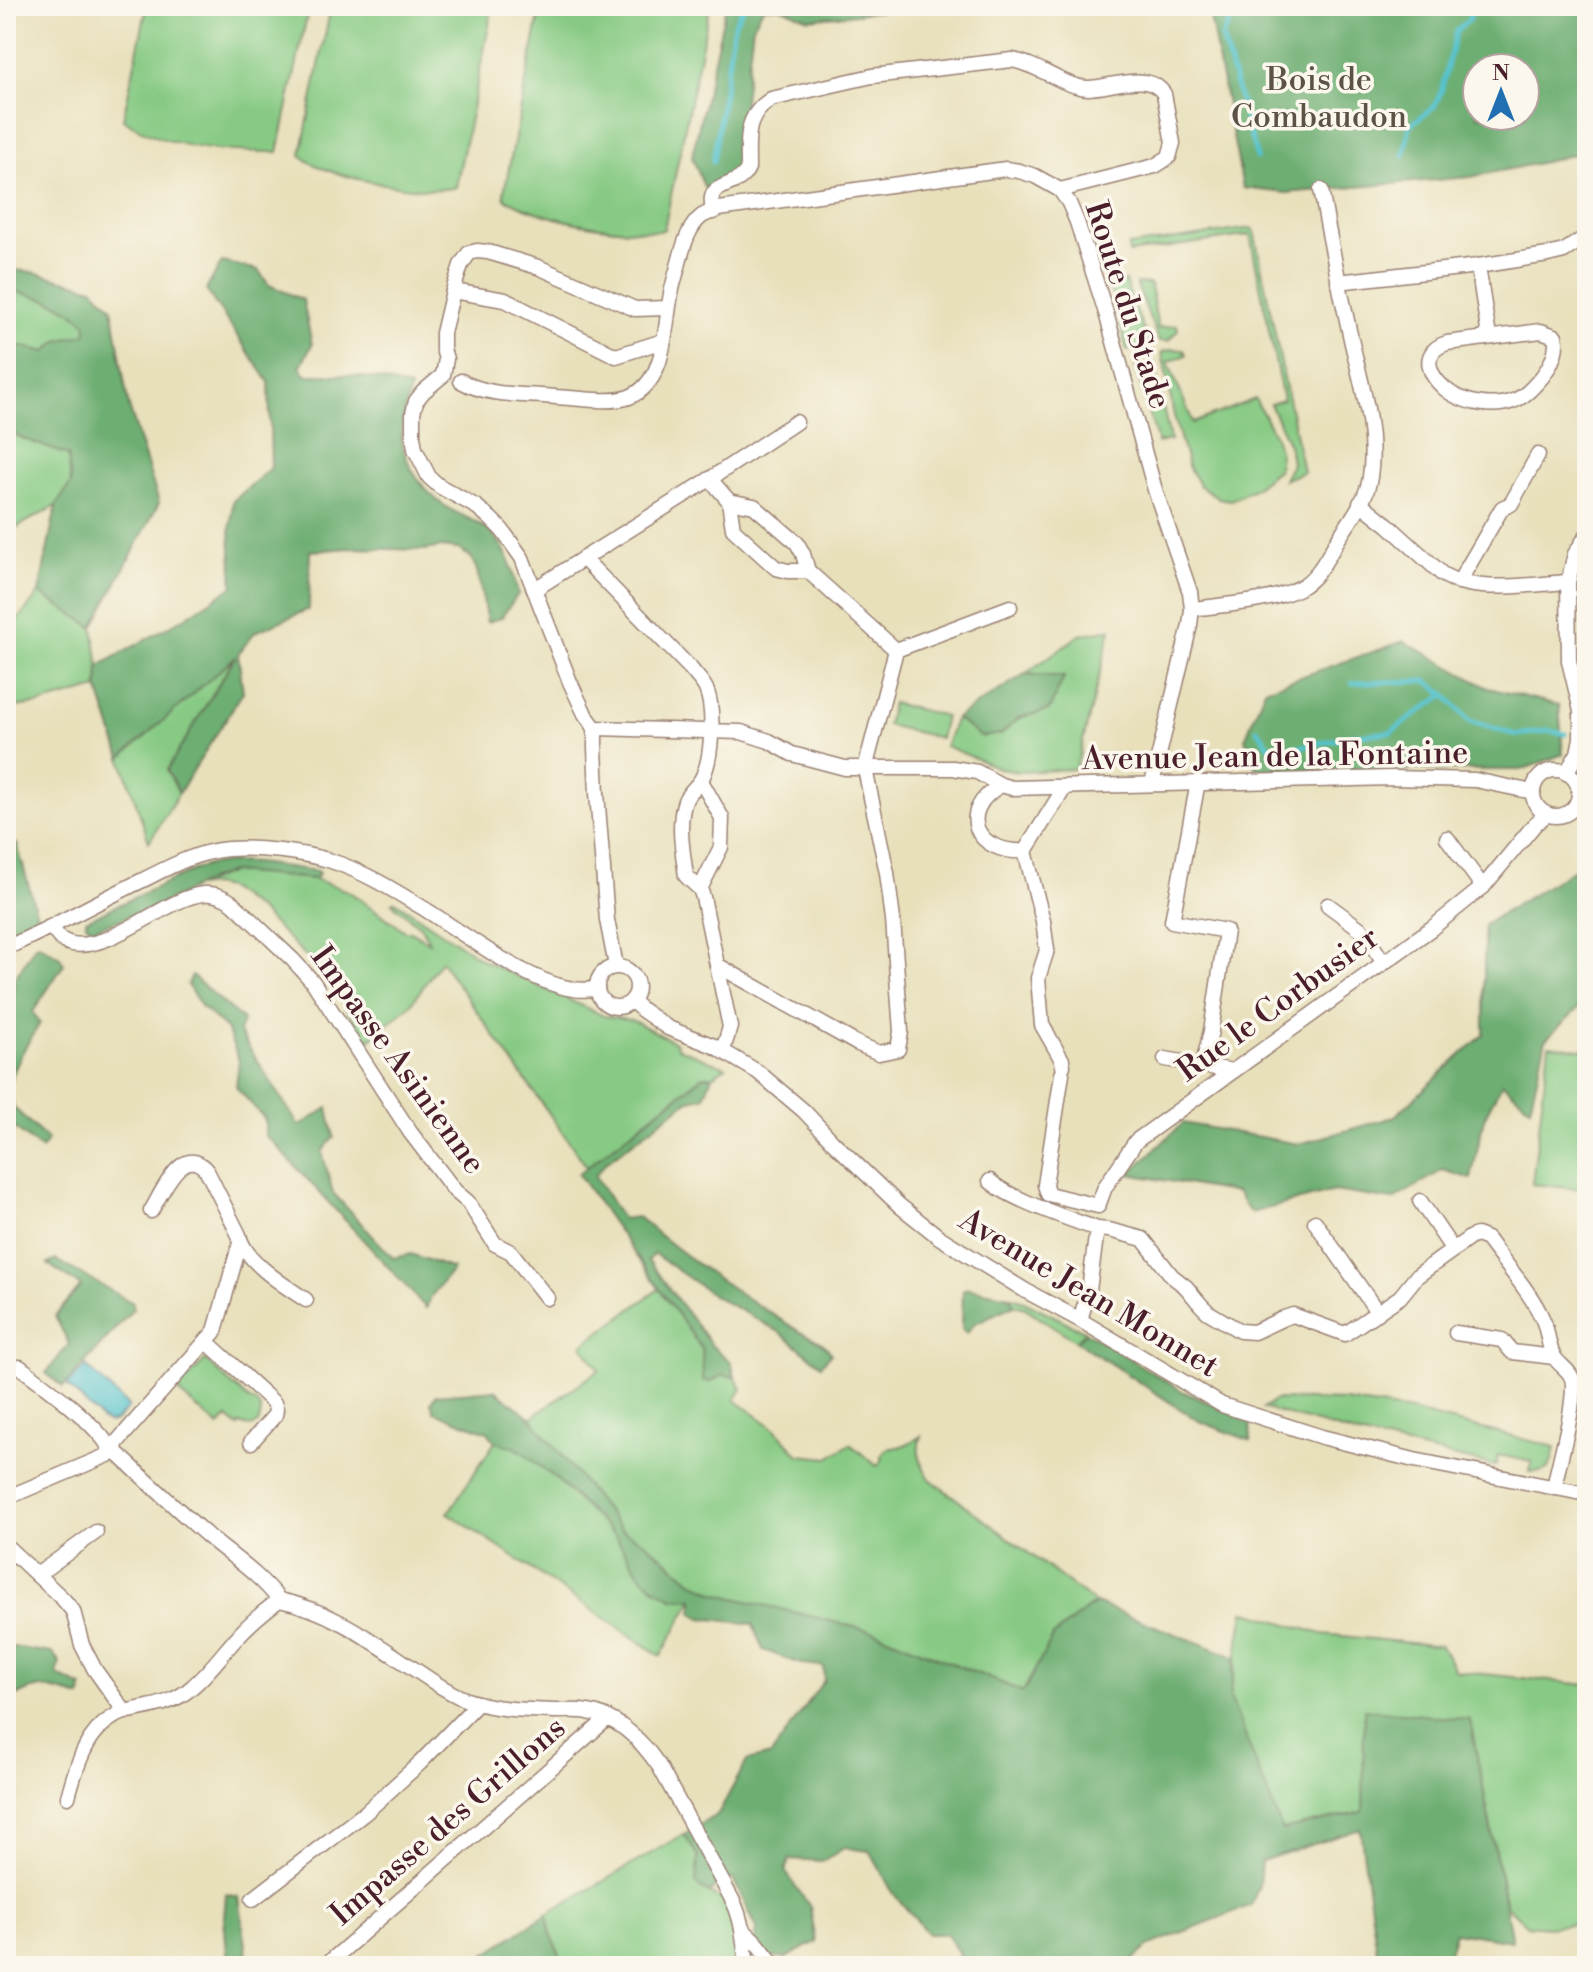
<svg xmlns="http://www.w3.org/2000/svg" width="1593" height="1972" font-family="'Libre Bodoni',serif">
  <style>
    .green { fill: #87ca84; stroke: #687458; stroke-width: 2 }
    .forest { fill: #6dae72; stroke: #5c664e; stroke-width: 2; fill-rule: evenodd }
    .water { fill: #55c2cc; stroke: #50707c; stroke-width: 2 }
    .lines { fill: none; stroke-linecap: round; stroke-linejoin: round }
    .stream { stroke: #55c2cc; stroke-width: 5 }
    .street-casing { stroke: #998073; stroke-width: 17 }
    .street { stroke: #fff; stroke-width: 14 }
    .labels { text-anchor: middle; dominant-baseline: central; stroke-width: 7; stroke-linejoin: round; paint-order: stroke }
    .park-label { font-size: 32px; fill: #5c5246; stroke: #fbf7ec }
    .street-label { font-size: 32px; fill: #4a1f2b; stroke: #fbf7ec }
  </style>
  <rect width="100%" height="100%" fill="#fbf7ec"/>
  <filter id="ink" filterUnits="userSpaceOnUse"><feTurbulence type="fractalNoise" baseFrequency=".0125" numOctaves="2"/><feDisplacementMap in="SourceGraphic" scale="16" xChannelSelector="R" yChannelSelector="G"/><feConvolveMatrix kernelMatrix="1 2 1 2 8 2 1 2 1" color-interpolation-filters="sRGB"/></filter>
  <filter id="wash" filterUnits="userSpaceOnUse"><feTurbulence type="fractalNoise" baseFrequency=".006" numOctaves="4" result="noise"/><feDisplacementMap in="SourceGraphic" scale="32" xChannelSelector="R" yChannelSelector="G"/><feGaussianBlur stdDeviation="1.8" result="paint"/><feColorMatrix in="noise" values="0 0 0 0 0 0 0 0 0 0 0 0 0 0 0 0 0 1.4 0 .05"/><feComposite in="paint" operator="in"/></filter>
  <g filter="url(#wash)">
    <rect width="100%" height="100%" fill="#e8e0bb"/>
    <g class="green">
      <path d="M147,6H309L278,152C226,152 167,150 123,119Z"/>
      <path d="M331,6H493L456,187C430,196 318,177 301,155Z"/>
      <path d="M541,6H710L664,229L660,231C606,231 554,223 505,199L504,193Z"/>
      <polygon points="1251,228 1254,230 1303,472 1284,480 1292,463 1289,445 1270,404 1283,400 1250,235 1129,253 1128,246"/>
      <polygon points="1125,281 1149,344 1127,350 1109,284"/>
      <polygon points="1136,283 1150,284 1158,328 1177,325 1178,330 1168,341 1159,341"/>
      <path d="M6,289C41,298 59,299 87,324L86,334L58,341L46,352L6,343Z"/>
      <polygon points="1174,349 1184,350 1186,355 1168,362 1193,423 1255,399 1275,436 1280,454 1278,469 1254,489 1231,500 1219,498 1199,485 1188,466 1174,416 1162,352"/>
      <polygon points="1154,363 1170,440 1158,443 1135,365"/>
      <polygon points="6,429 24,439 68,455 71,483 56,506 6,533"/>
      <polygon points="39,593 93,627 99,666 98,688 40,704 6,708 6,627 22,615"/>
      <polygon points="1111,629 1076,769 1019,772 1001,769 945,746 956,718 981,737 1001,734 1019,718 1049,710 1064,677 1025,674 1080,635"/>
      <polygon points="237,654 167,770 179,793 149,842 121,758"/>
      <polygon points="892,703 945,716 940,738 887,725"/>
      <polygon points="231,872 314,879 348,891 405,931 410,931 429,942 421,927 392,903 395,901 484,961 604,1016 634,1021 676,1043 678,1048 726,1067 712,1076 703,1076 587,1167 441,961 411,1004 369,1040 349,1014 333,986 318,968 259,910 227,888 212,885 195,887"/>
      <polygon points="1549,1045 1587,1050 1587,1190 1532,1184"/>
      <path d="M659,1289L702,1349L710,1382L723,1375L735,1377L742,1389L735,1400L774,1428L799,1455L829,1458L850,1444L877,1466L883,1459L881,1456L887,1449C901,1447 910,1444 921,1436C915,1453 921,1464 930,1479L1095,1603L1054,1635L1024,1692L875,1632L714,1593L690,1580L647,1544L622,1530L531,1418L599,1370L582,1345Z"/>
      <polygon points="1009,1296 1024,1301 1086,1332 1076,1341 1025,1308 1014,1305"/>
      <path d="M205,1360L248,1399C262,1404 263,1412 258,1424C251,1428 247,1427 240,1424L238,1427L227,1418L219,1427L177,1391Z"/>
      <path d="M1277,1399L1345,1401L1411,1411L1555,1447C1551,1466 1552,1473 1530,1472L1532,1462L1498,1455L1496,1466L1363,1436L1263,1408Z"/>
      <polygon points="495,1442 514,1447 524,1453 555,1478 615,1536 641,1576 673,1598 693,1599 661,1656 448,1513"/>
      <polygon points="1244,1611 1322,1634 1441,1646 1456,1671 1587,1685 1587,1922 1548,1927 1527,1925 1506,1906 1470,1720 1364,1812 1281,1830 1230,1697"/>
      <polygon points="684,1834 698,1856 700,1888 721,1899 727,1899 733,1916 742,1966 564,1966 550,1931 547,1914"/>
    </g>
    <g class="forest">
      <polygon points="726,6 928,6 809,19 779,7 763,8 753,26 741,125 739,164 736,174 705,189 692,157"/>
      <path d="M1208,6H1587V150L1549,161L1470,177L1286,193L1243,188ZM1477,68H1525V116H1477Z"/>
      <path d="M222,262L258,270L269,285L303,300L312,345L300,367L306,375H349L377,379L410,388C408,400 403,413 402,425C397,456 422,492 448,508C463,517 483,523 495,537C510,554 513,573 518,594L501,618L487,622L477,570L471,557L458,549L441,547L425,550L351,548L310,551L309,609L255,632L238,654L243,692L179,793L167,770L235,657L121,758L98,688L99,666L184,618L233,586L230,531L233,501L271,468L269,382L206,290Z"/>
      <path d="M6,269L33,272L93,288L112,307L128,403L159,503L93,627L39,593L56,506L71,483L68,455L24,439L6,429V343L46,352L58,341L86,334L87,324C60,300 40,297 6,289Z"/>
      <polygon points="1404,641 1488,688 1559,705 1563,754 1521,770 1256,769 1245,739 1265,689"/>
      <polygon points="1025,674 1064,677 1049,710 1019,718 1001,734 981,737 956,718"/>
      <polygon points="17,844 38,919 6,935 6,849"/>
      <polygon points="230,862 257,863 317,871 319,874 314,879 231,872 211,879 156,907 93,929 86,924 86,920 196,869 208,865"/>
      <polygon points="1579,866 1587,867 1587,1000 1546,1039 1530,1107 1502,1083 1484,1118 1471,1179 1443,1170 1393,1200 1334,1191 1250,1213 1237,1193 1129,1174 1183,1123 1299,1144 1394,1117 1484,1034 1484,925"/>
      <polygon points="39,944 60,957 64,964 33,1012 40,1023 22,1053 8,1085 14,1108 48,1140 41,1149 6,1121 6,1017 14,995 14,980 35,945"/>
      <polygon points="192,976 243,1020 239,1032 299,1126 328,1108 334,1137 322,1152 333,1193 393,1258 411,1254 453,1269 432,1295 426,1308 274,1143 265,1136 265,1119 236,1087 239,1061 227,1030 202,1007 187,985"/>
      <path d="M704,1076H712L704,1097L689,1100L605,1163L595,1176L622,1219L638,1217C687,1260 741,1295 797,1330C809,1338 825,1340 831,1354L821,1365L778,1331L716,1297L654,1254L648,1260L712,1346L731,1362L735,1377L723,1375L710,1382L703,1380L702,1349L578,1174Z"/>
      <polygon points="56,1260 133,1303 133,1309 63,1387 46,1373 69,1344 55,1316 81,1286 48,1264"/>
      <polygon points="968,1288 1009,1296 1014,1305 975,1323 967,1333 962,1329 963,1290"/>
      <polygon points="1086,1332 1184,1392 1250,1421 1251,1441 1199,1421 1076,1341"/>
      <polygon points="495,1390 531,1418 622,1530 647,1544 690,1580 714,1593 875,1632 1023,1692 1054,1635 1095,1603 1235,1657 1230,1697 1282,1830 1363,1812 1364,1709 1470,1720 1512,1941 1455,1932 1445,1966 1379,1966 1360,1829 1261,1861 1259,1886 1251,1905 1150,1945 1126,1966 955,1966 959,1954 947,1934 928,1934 893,1893 870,1851 844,1848 823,1861 790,1859 785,1871 810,1907 816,1942 785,1959 760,1956 754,1947 757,1928 733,1879 719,1883 710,1893 700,1888 696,1883 698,1856 684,1834 718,1814 747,1761 771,1755 824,1680 823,1666 801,1664 763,1650 753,1624 701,1618 693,1612 693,1599 673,1598 657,1590 641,1576 615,1536 555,1478 524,1453 514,1447 495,1442 488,1432 434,1412 431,1402 436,1395"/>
      <path d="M6,1646L52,1653L60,1662L57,1675L82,1687L81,1697C49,1689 31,1678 6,1706Z"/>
      <polygon points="226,1894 239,1897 249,1966 228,1966 224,1917"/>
      <polygon points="547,1914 550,1931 564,1966 467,1966"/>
    </g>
    <polygon class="water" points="86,1366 129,1407 114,1422 108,1423 102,1420 67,1385"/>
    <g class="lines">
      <g class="stream">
        <polyline points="1235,6 1236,9 1222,37 1257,158"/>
        <polyline points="1404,155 1410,125 1434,107 1441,92 1456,31 1469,20 1473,6"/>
        <polyline points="713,162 734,25 744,6"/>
        <polyline points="1352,683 1427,681 1445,694"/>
        <polyline points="1257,729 1274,752 1358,735 1391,732 1445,694 1469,721 1516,735 1549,731 1565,734"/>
      </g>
    </g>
  </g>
  <g filter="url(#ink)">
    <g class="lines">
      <g class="street-casing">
        <g id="street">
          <path d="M713,212C712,207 711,202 712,197C715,183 741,186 748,168C748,138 744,117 771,99L872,76L1012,60C1038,64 1064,87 1088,88C1111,88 1149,70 1164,94L1173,143L1169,157L1155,166L1060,190"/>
          <polyline points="1478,266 1489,337"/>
          <polyline points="1338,282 1478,266 1548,255 1564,251 1587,236"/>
          <polyline points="453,291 505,300 616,356 663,341"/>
          <path d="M1541,331L1555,336C1559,351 1551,365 1542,377C1534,386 1525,397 1513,401C1495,408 1469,404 1452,394C1431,381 1416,353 1447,343Z"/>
          <path d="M461,381C489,397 525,394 556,397C576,398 611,404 629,397C667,382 664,328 671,294C673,283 677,271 680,259C684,244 689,226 702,216C707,213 713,211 719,209L1006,169L1019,171L1035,176L1060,190L1069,203L1077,222L1106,313L1155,490L1190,592L1192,609L1190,625L1152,784"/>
          <polyline points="710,479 729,501 733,529 776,568 788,571 808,571"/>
          <path d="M1360,503L1388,525L1442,574C1475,595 1531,584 1568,582"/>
          <path d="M583,558L691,669C696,676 703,682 706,689C715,709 712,757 703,776C699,786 688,792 685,801C677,824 683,853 686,876L700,889L703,897L717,965L856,1043L879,1053L898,1049L901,1032L893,920L887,873L865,769L896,650L808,571L803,554L797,543L754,506L729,501"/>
          <polyline points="1459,582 1502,508 1511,504 1538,455"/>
          <polyline points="535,589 710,479 796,422"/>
          <path d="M1192,609C1223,605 1272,602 1299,588C1317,579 1327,558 1337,541C1349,522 1367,500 1370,477C1377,431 1361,384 1351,339C1340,290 1330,240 1321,190"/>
          <polyline points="896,650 1010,607"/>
          <polyline points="595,728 741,732 769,741 792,754 845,768 953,768 977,772 1001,785 1012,788 1392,778 1475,780 1533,792"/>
          <circle cx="1556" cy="793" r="23"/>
          <polyline points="1566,773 1578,753 1581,738 1581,711 1569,661 1568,582 1575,554 1587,535"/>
          <polyline points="1198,782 1172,921 1226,931 1211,1031 1203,1064"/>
          <path d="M1001,785C956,811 975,854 1025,851L1065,787"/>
          <polyline points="1447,838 1483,887"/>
          <polyline points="1025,851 1043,921 1047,950 1038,978 1042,1025 1062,1060 1063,1066"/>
          <polyline points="700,889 721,847 722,818 701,781"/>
          <polyline points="1328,905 1362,930 1384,963"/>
          <path d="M52,927C55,932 58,938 64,941C101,961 166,896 204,894C215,893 224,897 233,903L293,960L313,982L410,1132L455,1191L468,1202L495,1244L511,1252L547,1298"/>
          <path d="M6,948C53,927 97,902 143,880C171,866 196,852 228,849C259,847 302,852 331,861C363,871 395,891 423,908C463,932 550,1002 597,988"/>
          <polyline points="717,965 730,1027 723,1050"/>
          <polyline points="616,966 607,920 597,793 595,748 595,728 585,714 570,682 522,558 502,530 490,518 477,507 439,486 429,477 415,449 413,436 413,413 416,401 423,392 443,375 446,359 443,349 443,333 453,291 461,265 469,253 477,251 488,252 538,267 635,309 668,308"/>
          <circle cx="617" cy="987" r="20"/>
          <polyline points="632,1001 642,1010 668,1028 714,1046 758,1072 804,1111 834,1143 900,1206 939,1237 1026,1291 1080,1320 1222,1405 1322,1437 1414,1460 1587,1494"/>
          <polyline points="1165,1059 1233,1071"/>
          <polyline points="1062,1074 1045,1185 1048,1194 1098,1206 1105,1187 1136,1141 1432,928 1483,887 1535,824 1547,814"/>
          <path d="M990,1181C1009,1199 1070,1219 1097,1229L1109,1230L1143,1239L1172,1276L1186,1287L1200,1304L1208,1312L1240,1331L1254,1332L1284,1318L1293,1315L1345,1334L1400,1297L1417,1276L1471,1237L1477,1235L1487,1239C1505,1264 1531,1292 1543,1320C1548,1331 1548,1345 1553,1355C1559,1367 1573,1370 1573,1385C1573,1416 1560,1456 1554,1488"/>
          <polyline points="1420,1201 1453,1250"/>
          <path d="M151,1211C162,1193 183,1141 207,1171L239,1235C244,1261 285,1286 306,1300"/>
          <polyline points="1315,1222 1378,1313"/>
          <polyline points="1080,1320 1089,1290 1097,1229"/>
          <polyline points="1456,1333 1502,1340 1512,1352 1554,1357"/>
          <polyline points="207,1342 274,1403 276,1409 275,1415 251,1442"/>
          <path d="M20,1367C48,1388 80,1411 102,1437C108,1444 110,1452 119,1455C149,1483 179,1511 210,1538C234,1558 260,1575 279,1600"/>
          <polyline points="113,1453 117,1442 215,1331 240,1243"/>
          <polyline points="6,1498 113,1453"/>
          <polyline points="6,1546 63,1599 73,1611 82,1645 95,1670 125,1712"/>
          <polyline points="37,1575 96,1532"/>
          <path d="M279,1600C330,1610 371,1640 414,1669C431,1680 448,1693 467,1700C496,1710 526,1710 557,1711C567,1711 578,1710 588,1712C619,1717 642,1741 659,1766L734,1903C743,1923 744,1944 747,1966"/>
          <path d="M68,1797C77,1762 90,1720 129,1711C152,1706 174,1704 192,1687C211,1671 225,1650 242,1632C253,1620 266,1610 279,1600"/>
          <polyline points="253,1899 365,1813 420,1763 478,1703"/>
          <polyline points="742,1929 756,1942 775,1966"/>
          <polyline points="325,1966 608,1718"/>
        </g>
      </g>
      <use href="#street" class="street"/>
    </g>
  </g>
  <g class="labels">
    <g class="park-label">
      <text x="1319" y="80">Bois de<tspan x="1319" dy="37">Combaudon</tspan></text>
    </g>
    <g class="street-label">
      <text transform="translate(1128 305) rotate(72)">Route du Stade</text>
      <text transform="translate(1275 756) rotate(-1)">Avenue Jean de la Fontaine</text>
      <text transform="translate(1278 1004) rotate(-36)">Rue le Corbusier</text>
      <text transform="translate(398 1060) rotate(54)">Impasse Asinienne</text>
      <text transform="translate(1089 1293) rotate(31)">Avenue Jean Monnet</text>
      <text transform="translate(448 1821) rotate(-41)">Impasse des Grillons</text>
    </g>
  </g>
  <rect width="1593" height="1972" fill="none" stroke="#fbf7ec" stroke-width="32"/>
  <g transform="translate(1501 92)"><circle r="38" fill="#fbf7ec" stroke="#b4a19f" stroke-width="2"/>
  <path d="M0-6L14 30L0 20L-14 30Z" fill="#1f6fb2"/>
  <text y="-12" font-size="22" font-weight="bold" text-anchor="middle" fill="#4a1f2b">N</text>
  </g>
</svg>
